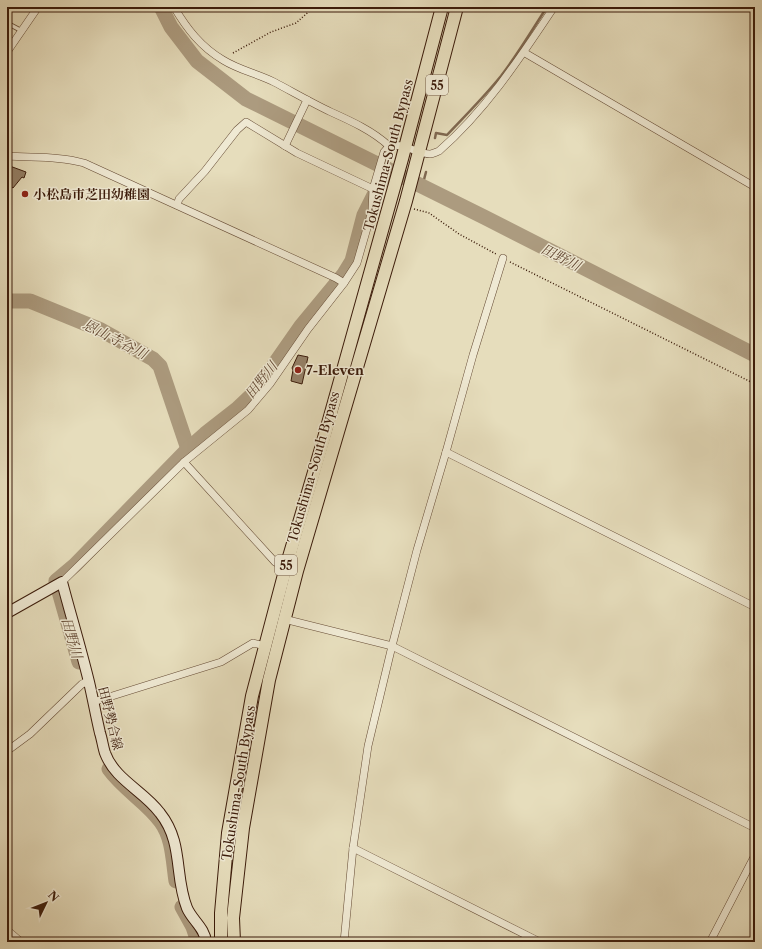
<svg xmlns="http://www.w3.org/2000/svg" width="762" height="949" font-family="'Libre Caslon Text','Noto Serif JP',serif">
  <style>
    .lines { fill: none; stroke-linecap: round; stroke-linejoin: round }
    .stream { stroke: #7f6850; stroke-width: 2.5 }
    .river { stroke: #ac9b7f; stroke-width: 15 }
    .building { fill: #948067; stroke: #3b1b0a }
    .service-casing { stroke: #664c36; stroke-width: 5 }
    .minor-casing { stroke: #664c36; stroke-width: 8 }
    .secondary-casing { stroke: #3b1b0a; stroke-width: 12 }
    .trunk-casing { stroke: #3b1b0a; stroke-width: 14 }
    .path { stroke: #3b1b0a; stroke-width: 1.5; stroke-dasharray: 1 2; stroke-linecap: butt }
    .service { stroke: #efe9d3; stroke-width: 3.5 }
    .minor { stroke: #efe9d3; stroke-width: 7 }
    .secondary { stroke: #efe9d3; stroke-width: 10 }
    .trunk { stroke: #e6ddbc; stroke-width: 12 }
    .poi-dot { fill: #8f2418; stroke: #efe9d3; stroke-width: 1.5 }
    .labels { text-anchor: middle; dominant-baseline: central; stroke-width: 3; stroke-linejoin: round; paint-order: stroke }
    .shield { fill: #efe9d3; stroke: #715946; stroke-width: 1 }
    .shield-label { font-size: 12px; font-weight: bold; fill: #3b1b0a }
    .street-label { font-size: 13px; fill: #3b1b0a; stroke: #efe9d3 }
    .poi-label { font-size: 13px; font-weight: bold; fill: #3b1b0a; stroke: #efe9d3; text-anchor: start }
    .water-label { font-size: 14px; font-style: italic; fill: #634833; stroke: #efe9d3 }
  </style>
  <rect width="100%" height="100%" fill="#e6ddbc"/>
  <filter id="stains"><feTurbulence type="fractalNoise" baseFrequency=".005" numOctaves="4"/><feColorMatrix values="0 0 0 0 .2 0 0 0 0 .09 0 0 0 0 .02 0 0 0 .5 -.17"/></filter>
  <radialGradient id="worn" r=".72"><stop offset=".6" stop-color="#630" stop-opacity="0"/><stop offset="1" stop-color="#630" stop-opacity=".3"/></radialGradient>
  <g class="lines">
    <g class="stream">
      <path d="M435,138L436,133L447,135C465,116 484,97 501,76C518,54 532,30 547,7"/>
      <polyline points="422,187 426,172"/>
    </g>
    <g class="river">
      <polyline points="161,7 171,27 197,61 246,99 484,217 755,355"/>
      <polyline points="7,301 30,301 101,330 153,359 160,366 188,449"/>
      <polyline points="79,662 56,581 75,565 188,449 205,434 237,409 255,392 301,326 344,274 352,261 364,215 387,169"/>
      <path d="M109,769C124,790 147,802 161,822C173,838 173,862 176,881"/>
      <polyline points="182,907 193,927 198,942"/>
    </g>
  </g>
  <g class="building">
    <polygon points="7,165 26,172 24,178 22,177 13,188 7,184"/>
    <polygon points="298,355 308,357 302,384 291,381 293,370 292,368"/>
  </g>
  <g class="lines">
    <g class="service-casing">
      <polyline id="service" points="7,23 22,31"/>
    </g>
    <g class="minor-casing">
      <g id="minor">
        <path d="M174,7C187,29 201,47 223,60C239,70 258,74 274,82C293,92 312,103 331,112C351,121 373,131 389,146"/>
        <polyline points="7,52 38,7"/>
        <polyline points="525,53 755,187"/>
        <polyline points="285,146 307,100"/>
        <path d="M7,156C33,158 59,156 84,163L336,278L344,283"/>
        <polyline points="177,205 179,199 205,171 237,130 246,122 297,153 373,189"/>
        <polyline points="446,452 755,607"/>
        <polyline points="184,462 275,562 286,567"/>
        <path d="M62,582L184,462L248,410L270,384L308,329L344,283L357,263L372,211L373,189L384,152C395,136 414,154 430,154C433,154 436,152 439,151C486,110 520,58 554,7"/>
        <polyline points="284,619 392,646 755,828"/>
        <polyline points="93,702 221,662 253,643 265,646"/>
        <polyline points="7,751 30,734 82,684 88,681"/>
        <polyline points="353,848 540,942"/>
        <polyline points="7,930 21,942"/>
        <polyline points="344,942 353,848 368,746 392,646 417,550 446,452 473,355 503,258"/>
        <polyline points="710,942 755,855"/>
      </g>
    </g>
    <g class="secondary-casing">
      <path id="secondary" d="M7,613L62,582C71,616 81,649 89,682C93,699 96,716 100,733C102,739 103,747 105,753C115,780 144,791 160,813C184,843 174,876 187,908C192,920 205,928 206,942"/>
    </g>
    <g class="trunk-casing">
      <g id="trunk">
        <polyline points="221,942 221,913 228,833 252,696 286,567 322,445 402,159 442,7"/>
        <polyline points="234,942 233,918 243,828 269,680 297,571 406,201 457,7"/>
      </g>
    </g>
    <g class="path">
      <polyline points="233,53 271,32 296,23 314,7"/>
      <polyline points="414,209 429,213 459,234 496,254"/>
      <polyline points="510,262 755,384"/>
    </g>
    <use href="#service" class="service"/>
    <use href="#minor" class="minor"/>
    <use href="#secondary" class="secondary"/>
    <use href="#trunk" class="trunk"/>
  </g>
  <g class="poi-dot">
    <circle cx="25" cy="194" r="4"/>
    <circle cx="298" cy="370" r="4"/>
  </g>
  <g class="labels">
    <g class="shield">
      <rect x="426" y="75" width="22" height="20" rx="3"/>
      <rect x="275" y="555" width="22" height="20" rx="3"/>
    </g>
    <g class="shield-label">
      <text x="437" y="85">55</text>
      <text x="286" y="565">55</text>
    </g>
    <g class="street-label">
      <text transform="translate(388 155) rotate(-75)">Tokushima-South Bypass</text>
      <text transform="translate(313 467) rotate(-74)">Tokushima-South Bypass</text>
      <text transform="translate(111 718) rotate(76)">田野勢合線</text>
      <text transform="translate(238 783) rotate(-81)">Tokushima-South Bypass</text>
    </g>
    <g class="poi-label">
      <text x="33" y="194">小松島市芝田幼稚園</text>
      <text x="306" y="370">7-Eleven</text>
    </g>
    <g class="water-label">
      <text transform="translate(561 257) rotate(27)">田野川</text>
      <text transform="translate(115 339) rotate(27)">恩山寺谷川</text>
      <text transform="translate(261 380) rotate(-51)">田野川</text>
      <text transform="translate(72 638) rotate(74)">田野川</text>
    </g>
  </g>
  <rect width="762" height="949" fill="none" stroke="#e6ddbc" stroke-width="24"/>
  <rect x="8" y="8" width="746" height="933" fill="none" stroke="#3b1b0a" stroke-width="2"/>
  <rect x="12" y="12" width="738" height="925" fill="none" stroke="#3b1b0a"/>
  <g transform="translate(46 903) rotate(47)" stroke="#efe9d3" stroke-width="3" paint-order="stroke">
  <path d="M0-3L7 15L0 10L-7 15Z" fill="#3b1b0a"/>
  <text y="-6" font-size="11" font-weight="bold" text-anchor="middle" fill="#3b1b0a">N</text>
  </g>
  <rect width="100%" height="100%" filter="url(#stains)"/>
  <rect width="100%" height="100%" fill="url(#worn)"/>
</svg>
